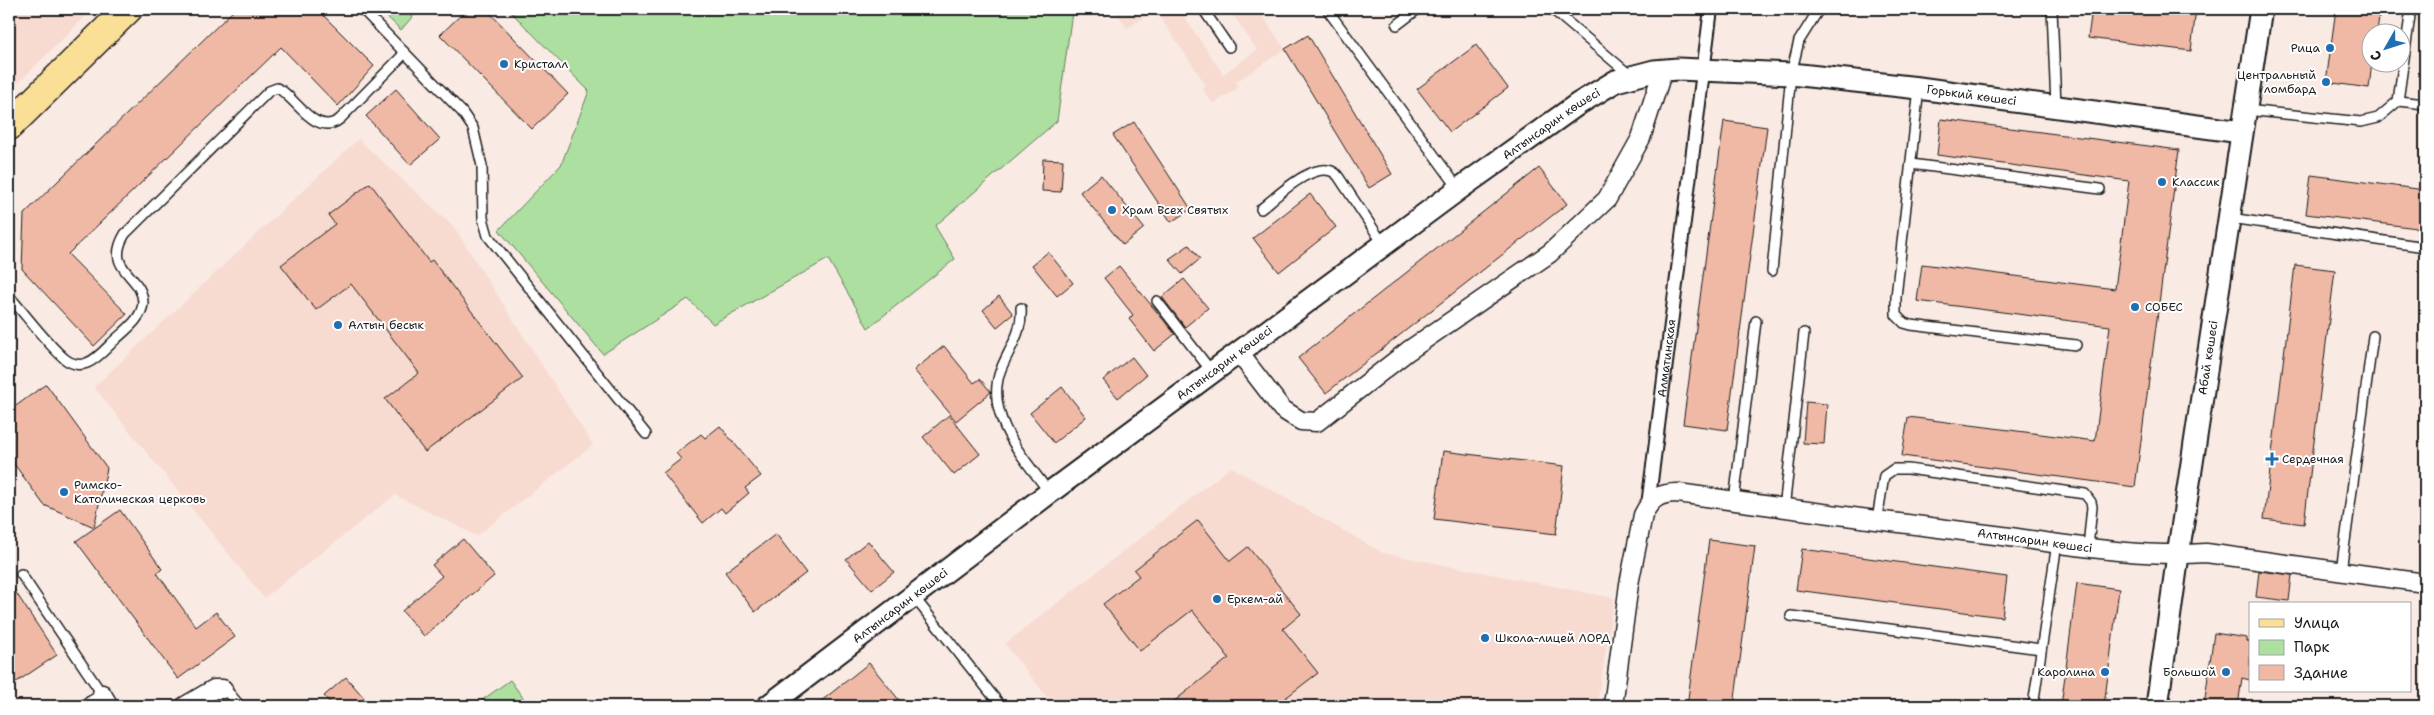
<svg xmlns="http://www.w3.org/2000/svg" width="2434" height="715" font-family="'Shantell Sans',sans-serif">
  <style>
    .built { fill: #f7dbd1 }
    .green { fill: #addfa0; stroke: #647e5e }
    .building { fill: #f0b9a5; stroke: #1c1c1c }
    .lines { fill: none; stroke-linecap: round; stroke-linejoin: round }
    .service-casing { stroke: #1c1c1c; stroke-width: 12 }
    .pedestrian-casing { stroke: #1c1c1c; stroke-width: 16 }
    .minor-casing { stroke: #1c1c1c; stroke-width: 21 }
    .tertiary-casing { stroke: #1c1c1c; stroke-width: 25 }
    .primary-casing { stroke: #1c1c1c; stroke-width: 31 }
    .service { stroke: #fff; stroke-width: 9 }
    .pedestrian { stroke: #fff; stroke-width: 12 }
    .minor { stroke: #fff; stroke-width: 18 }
    .tertiary { stroke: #fff; stroke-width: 21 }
    .primary { stroke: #fadf96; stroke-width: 28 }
    .poi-dot { fill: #1f6fb2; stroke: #fff; stroke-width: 2 }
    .labels { text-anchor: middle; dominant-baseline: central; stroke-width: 4; stroke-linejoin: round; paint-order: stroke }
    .poi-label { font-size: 12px; fill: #1c1c1c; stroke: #fff; text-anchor: start }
    .street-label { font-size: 12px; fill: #1c1c1c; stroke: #fff }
  </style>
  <rect width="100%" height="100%" fill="#faeae4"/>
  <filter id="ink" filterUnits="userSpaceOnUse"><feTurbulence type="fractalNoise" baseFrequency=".02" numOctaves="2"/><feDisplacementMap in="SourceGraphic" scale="10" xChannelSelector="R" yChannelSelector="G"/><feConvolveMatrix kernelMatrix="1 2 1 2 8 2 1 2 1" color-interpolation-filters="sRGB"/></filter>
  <g filter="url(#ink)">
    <g class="built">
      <polygon points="9,9 93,9 9,92"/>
      <polygon points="1114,9 1179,9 1223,74 1257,50 1229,9 1258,9 1285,49 1236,82 1239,87 1213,104 1202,88 1206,85 1155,10 1127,28"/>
      <polygon points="358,139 454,227 593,445 477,536 395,495 264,598 94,387"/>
      <polygon points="1231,467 1383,553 1614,598 1597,706 1054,706 1005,644"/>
    </g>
    <g class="green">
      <polygon points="379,9 419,9 401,30"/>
      <polygon points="508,9 1070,9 1072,12 1057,121 935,226 955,259 868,328 828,259 713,324 688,299 603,354 499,230 561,165 589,91"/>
      <polygon points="510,680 529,706 474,706"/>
    </g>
    <g class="building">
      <polygon points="235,9 317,9 374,66 338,106 281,47 68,254 127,314 94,346 22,269 24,214"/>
      <polygon points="467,9 486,9 568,94 532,129 440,35"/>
      <polygon points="2092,9 2196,9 2191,51 2088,38"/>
      <polygon points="2336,9 2380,9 2377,32 2372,32 2372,62 2369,88 2326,82"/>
      <polygon points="1308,35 1392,174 1369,188 1285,49"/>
      <polygon points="1476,45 1508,88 1450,132 1417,89"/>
      <polygon points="396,89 440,139 410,165 366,116"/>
      <polygon points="1941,119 2179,150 2135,487 1902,456 1908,417 2095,441 2110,326 1917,301 1922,264 2115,289 2129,181 1937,155"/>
      <polygon points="1724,121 1767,127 1727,430 1683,424"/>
      <polygon points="1134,122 1191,209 1171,222 1113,135"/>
      <polygon points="1043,159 1063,160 1061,192 1042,191"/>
      <polygon points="1539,168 1567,204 1326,393 1298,358"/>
      <polygon points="1101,175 1144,228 1123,245 1080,192"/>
      <polygon points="2311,175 2425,190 2425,229 2306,214"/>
      <polygon points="370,183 429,262 432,260 523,378 425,452 385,399 419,373 351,284 316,310 281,265 335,224 328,215"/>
      <polygon points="1310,194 1336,227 1279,272 1253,238"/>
      <polygon points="1189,245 1200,259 1182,274 1169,259"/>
      <polygon points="1048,252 1073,283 1057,296 1032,265"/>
      <polygon points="2295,265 2335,270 2304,524 2264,519"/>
      <polygon points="1119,266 1175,334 1154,351 1129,319 1133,315 1104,278"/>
      <polygon points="1184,279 1208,308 1185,327 1162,297"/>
      <polygon points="999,296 1013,314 997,327 983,310"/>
      <polygon points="944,346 974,383 980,379 991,392 956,421 914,370"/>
      <polygon points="1132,357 1146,375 1118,398 1103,380"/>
      <polygon points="46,384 107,468 94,527 44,505 9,457 9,411"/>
      <polygon points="1062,387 1086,417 1054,443 1030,413"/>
      <polygon points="1806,402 1827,404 1824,444 1803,443"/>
      <polygon points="949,415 980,454 954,475 923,437"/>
      <polygon points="720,426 761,476 745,488 749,493 725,513 721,508 703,523 663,473 681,459 676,453 701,434 705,438"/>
      <polygon points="1443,451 1564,466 1556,534 1434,519"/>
      <polygon points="120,510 162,569 157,573 196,627 216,612 235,637 178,679 76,541"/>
      <polygon points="1198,520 1230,561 1248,547 1301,614 1283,629 1318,673 1275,706 1168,706 1229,658 1192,610 1140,651 1103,604 1139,576 1134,570"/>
      <polygon points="776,534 806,573 755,612 725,572"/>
      <polygon points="463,539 494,576 424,636 402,611 442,576 432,565"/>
      <polygon points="1709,540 1755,546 1734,706 1687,706"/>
      <polygon points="868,541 894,572 872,590 846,559"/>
      <polygon points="1802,549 2007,577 2002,617 1796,590"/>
      <polygon points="2259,571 2292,575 2289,601 2256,597"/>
      <polygon points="9,582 57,655 9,687"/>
      <polygon points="2077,583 2119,589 2104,706 2061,706"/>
      <polygon points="2214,633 2247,638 2247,641 2250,642 2250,680 2242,678 2238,706 2204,706"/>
      <polygon points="869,663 904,706 815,706"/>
      <polygon points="346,677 371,706 333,706 324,696"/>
    </g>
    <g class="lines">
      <g class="service-casing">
        <g id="service">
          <polyline points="1203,9 1229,47"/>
          <polyline points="1552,9 1631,76"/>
          <polyline points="2052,9 2056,106"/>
          <polyline points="1329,12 1459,189"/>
          <polyline points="1397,25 1418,9"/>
          <polyline points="405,53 462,112 473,128 482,166 483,218 488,236 646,434"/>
          <polyline points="1919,88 1896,297 1896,315 1904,323 1911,325 2076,345"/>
          <polyline points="2398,101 2425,104"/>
          <polyline points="2246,110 2361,122 2378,118 2398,101 2411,9"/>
          <polyline points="1911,164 2100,189"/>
          <path d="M1261,209C1276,197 1320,154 1338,176L1384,245"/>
          <polyline points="2230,218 2425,247"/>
          <polyline points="1772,271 1791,74 1799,41 1819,9"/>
          <path d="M9,296C26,315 46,343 65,359C71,364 80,366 87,363C98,359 108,346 116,339C127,329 142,318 143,303C143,274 103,271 125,234L269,91L277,88L281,90C298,102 317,137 340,119L405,53L362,9"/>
          <polyline points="1157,301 1212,372"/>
          <path d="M1021,308C1023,332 1010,347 1001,369C983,415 1024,458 1049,492"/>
          <polyline points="1734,501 1756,321"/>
          <polyline points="1784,509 1804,333"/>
          <polyline points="1877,520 1884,476 1894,469 1908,469 2085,494 2091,502 2092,507 2088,547"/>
          <polyline points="2341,571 2373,336"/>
          <polyline points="21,574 102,694 82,706"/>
          <polyline points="914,597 1001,706"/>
          <polyline points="1791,616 2041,649"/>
          <polyline points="223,689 230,694 240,706"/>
          <polyline points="2033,706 2057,543"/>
        </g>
      </g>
      <g class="pedestrian-casing">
        <g id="pedestrian">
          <path id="s1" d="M1648,505L1711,9"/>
        </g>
      </g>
      <g class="minor-casing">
        <g id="minor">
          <polyline points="1239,353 1282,409 1301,421 1317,422 1408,351 1550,253 1607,199 1641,138 1663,70"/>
          <polyline points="102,694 109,706"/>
          <polyline points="185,706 214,689 223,689"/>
          <path id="s2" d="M1613,706L1629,584L1643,515C1651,498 1660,493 1678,493C1784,508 1889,522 1995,535C2064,544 2136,558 2206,553L2425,583"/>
        </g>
      </g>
      <g class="tertiary-casing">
        <g id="tertiary">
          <path id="s3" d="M768,706L1049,493L1459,189L1578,104L1616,81L1654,71L1678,69L1791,74L1919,88L2241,132"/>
          <path id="s4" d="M2157,706L2178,555L2261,9"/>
        </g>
      </g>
      <g class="primary-casing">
        <polyline id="primary" points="9,126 128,9"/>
      </g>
      <use href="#service" class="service"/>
      <use href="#pedestrian" class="pedestrian"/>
      <use href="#minor" class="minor"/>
      <use href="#tertiary" class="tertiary"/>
      <use href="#primary" class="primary"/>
    </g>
  </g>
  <g class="poi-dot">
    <circle cx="2330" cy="48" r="5"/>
    <circle cx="504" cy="64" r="5"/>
    <circle cx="2326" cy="82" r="5"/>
    <circle cx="2162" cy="182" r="5"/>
    <circle cx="1112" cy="210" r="5"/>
    <circle cx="2135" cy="307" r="5"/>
    <circle cx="338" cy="325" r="5"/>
    <path d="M2269.5 451.5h5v5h5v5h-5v5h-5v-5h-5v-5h5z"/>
    <circle cx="64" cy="492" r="5"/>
    <circle cx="1217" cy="599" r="5"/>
    <circle cx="1485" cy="638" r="5"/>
    <circle cx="2105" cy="672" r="5"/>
    <circle cx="2226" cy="672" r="5"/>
  </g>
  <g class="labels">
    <g class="poi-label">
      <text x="2320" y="48" text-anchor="end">Рица</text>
      <text x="514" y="64">Кристалл</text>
      <text x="2316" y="75" text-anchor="end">Центральный<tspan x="2316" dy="14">ломбард</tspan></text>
      <text x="2172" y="182">Классик</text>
      <text x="1122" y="210">Храм Всех Святых</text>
      <text x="2145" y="307">СОБЕС</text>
      <text x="348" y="325">Алтын бесык</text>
      <text x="2282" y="459">Сердечная</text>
      <text x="74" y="485">Римско-<tspan x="74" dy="14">Католическая церковь</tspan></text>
      <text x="1227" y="599">Еркем-ай</text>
      <text x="1495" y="638">Школа-лицей ЛОРД</text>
      <text x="2095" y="672" text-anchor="end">Каролина</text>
      <text x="2216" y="672" text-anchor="end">Большой</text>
    </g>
    <g class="street-label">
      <text stroke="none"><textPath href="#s3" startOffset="1412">Горький көшесі</textPath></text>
      <text stroke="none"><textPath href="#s3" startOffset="976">Алтынсарин көшесі</textPath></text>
      <text stroke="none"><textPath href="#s4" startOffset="352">Абай көшесі</textPath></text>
      <text stroke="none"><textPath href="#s1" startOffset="148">Алматинская</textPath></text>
      <text stroke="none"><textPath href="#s3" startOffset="571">Алтынсарин көшесі</textPath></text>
      <text stroke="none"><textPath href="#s2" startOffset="598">Алтынсарин көшесі</textPath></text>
      <text stroke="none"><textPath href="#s3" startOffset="166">Алтынсарин көшесі</textPath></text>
    </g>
  </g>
  <rect width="2434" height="715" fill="none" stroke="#fff" stroke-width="30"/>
  <rect x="15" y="15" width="2404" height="685" fill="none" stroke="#1c1c1c" stroke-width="2" filter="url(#ink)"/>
  <rect x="2249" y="602" width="162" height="90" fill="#ffffff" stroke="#a4a4a4"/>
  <rect x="2259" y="619" width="25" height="8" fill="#fadf96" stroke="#a4a4a4"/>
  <text x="2294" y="628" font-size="15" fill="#1c1c1c">Улица</text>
  <rect x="2259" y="640" width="25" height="15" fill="#addfa0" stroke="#a4a4a4"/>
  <text x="2294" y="652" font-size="15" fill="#1c1c1c">Парк</text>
  <rect x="2259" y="665" width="25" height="15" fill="#f0b9a5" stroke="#a4a4a4"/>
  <text x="2294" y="678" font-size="15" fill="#1c1c1c">Здание</text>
  <g transform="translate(2386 48) rotate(231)"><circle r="24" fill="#ffffff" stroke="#a4a4a4"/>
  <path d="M0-4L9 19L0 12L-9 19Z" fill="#1f6fb2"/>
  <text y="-8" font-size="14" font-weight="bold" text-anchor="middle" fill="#1c1c1c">С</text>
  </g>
</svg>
